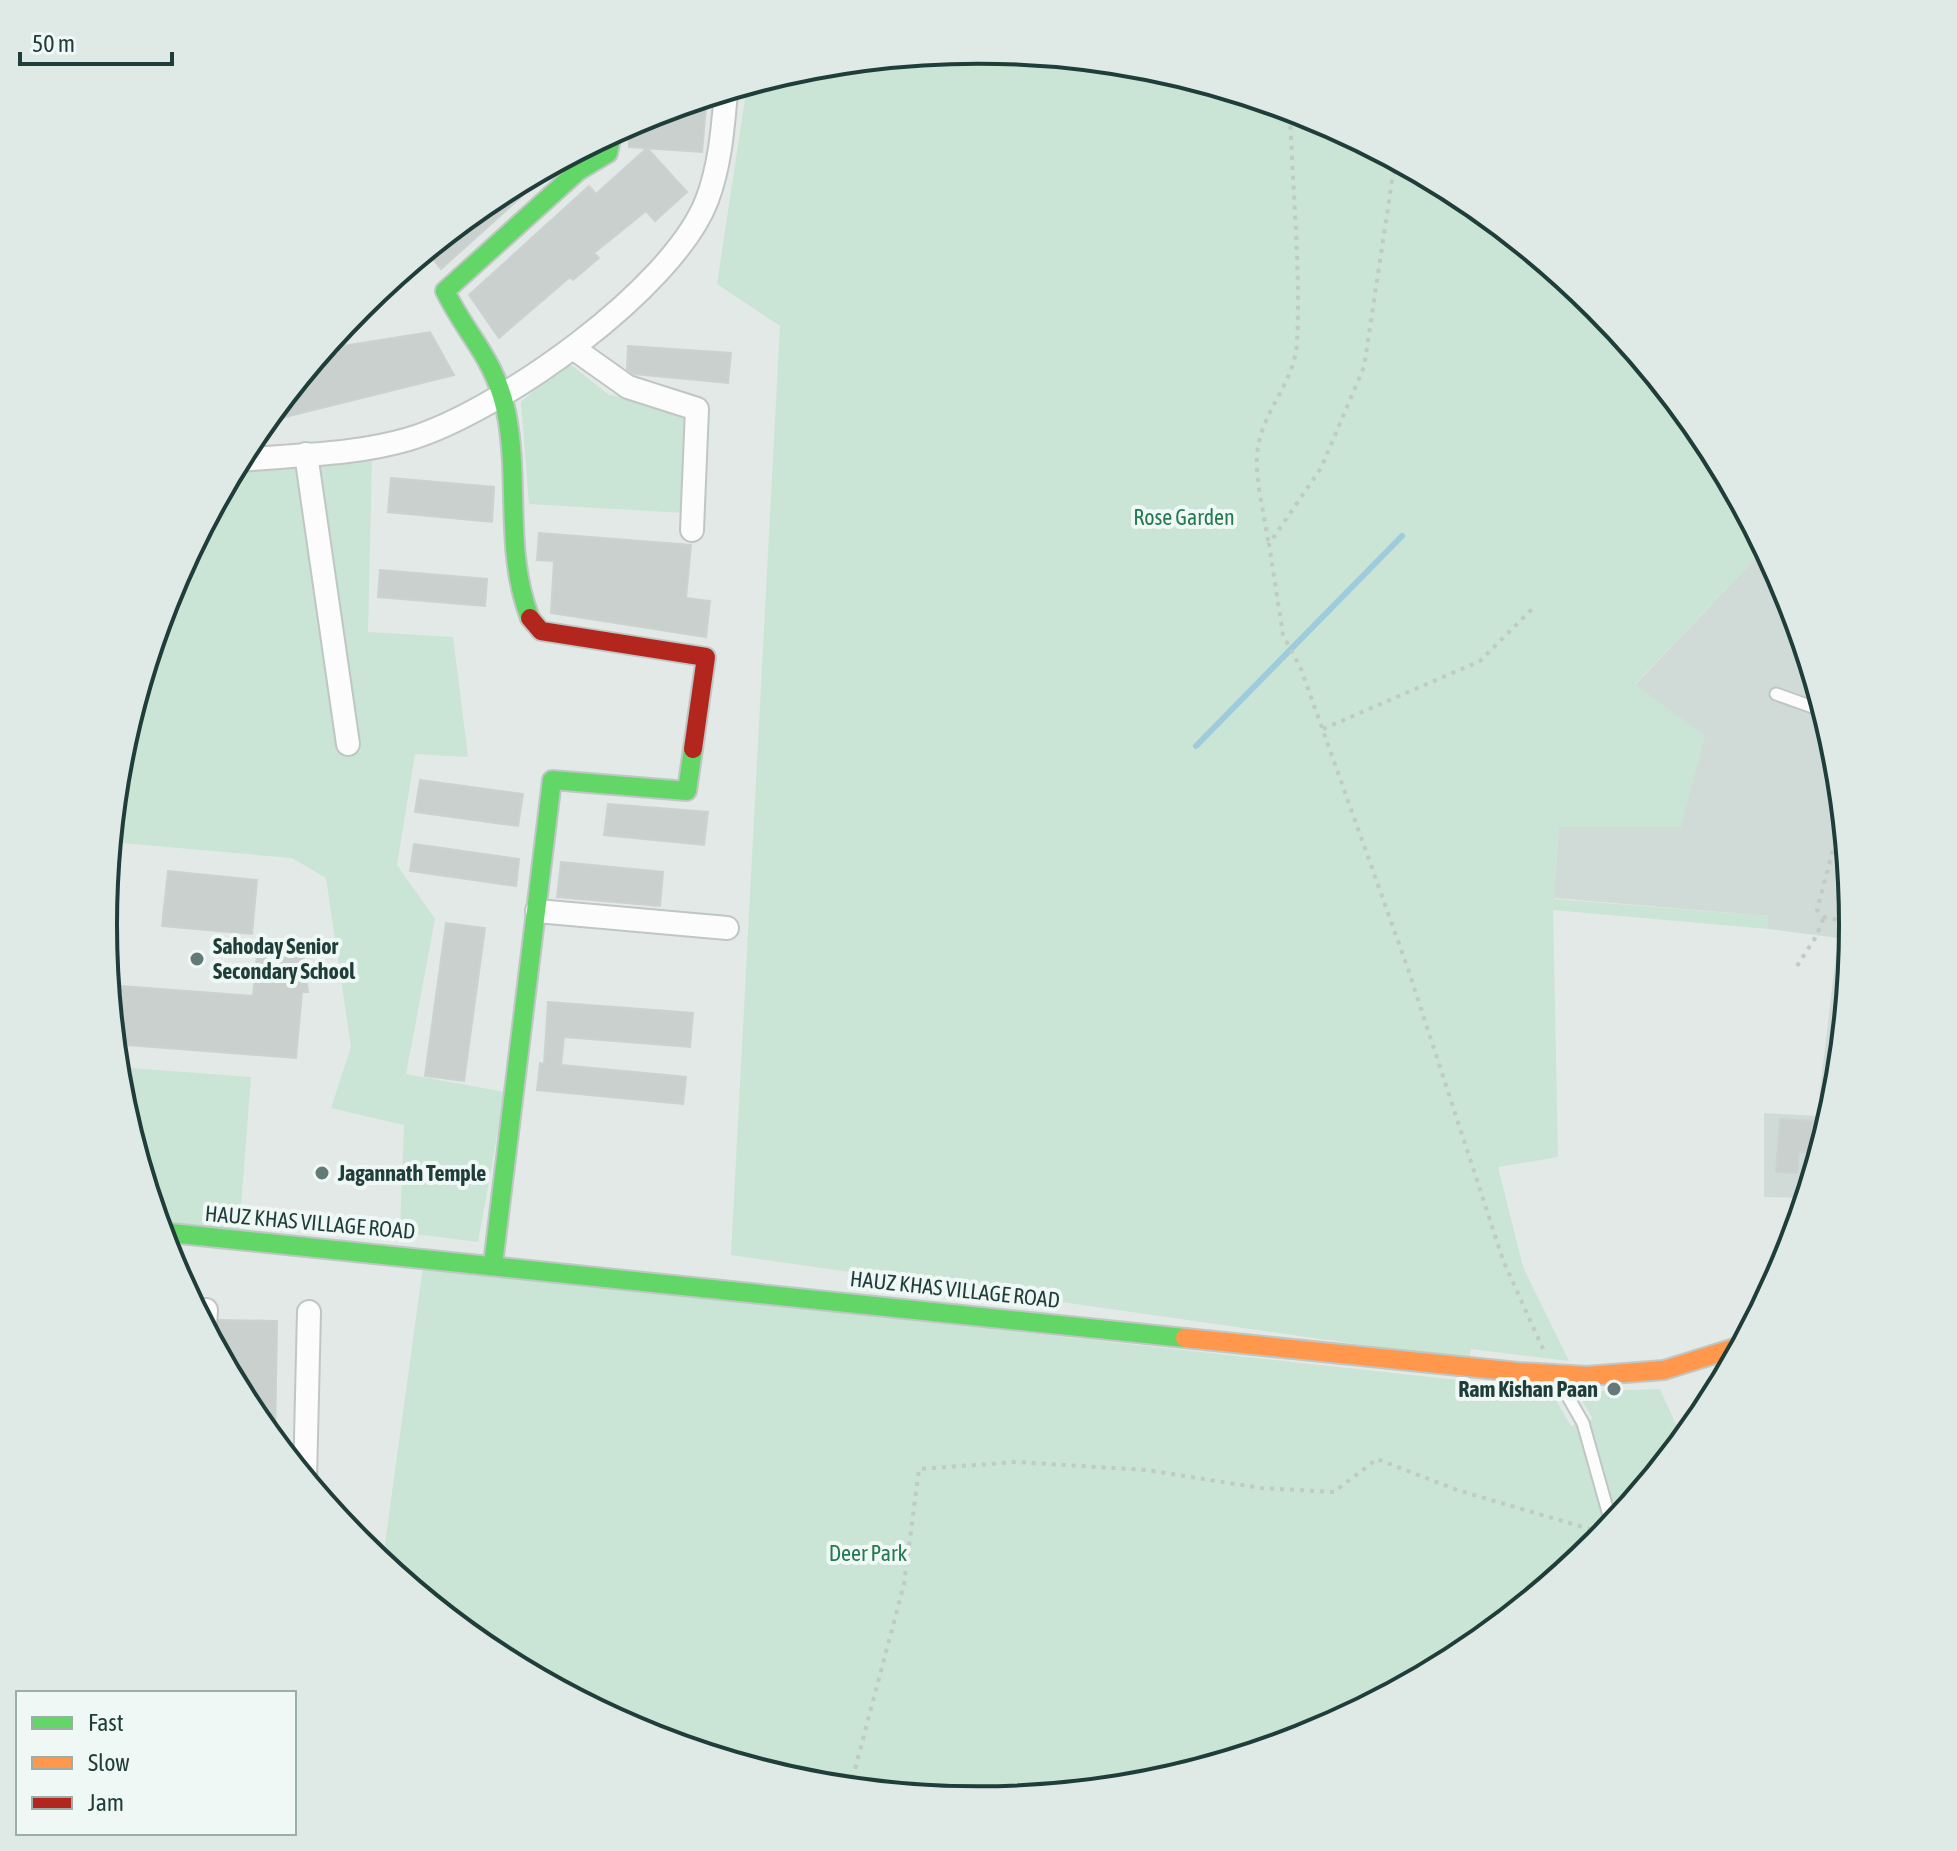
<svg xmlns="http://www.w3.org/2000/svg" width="1957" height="1851" font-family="'Asap Condensed',sans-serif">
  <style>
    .built { fill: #d0dbd7 }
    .green { fill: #cae4d5 }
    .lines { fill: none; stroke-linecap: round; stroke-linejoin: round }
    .stream { stroke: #9fccdc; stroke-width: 6 }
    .building { fill: #cad0ce; stroke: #cbd2d0; stroke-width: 2 }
    .lane-casing { stroke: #c0c6c4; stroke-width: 15 }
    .street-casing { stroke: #c0c6c4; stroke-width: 26 }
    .fast-casing { stroke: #bec7c4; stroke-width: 22 }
    .slow-casing { stroke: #bec7c4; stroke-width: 22 }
    .jam-casing { stroke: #bec7c4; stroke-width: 22 }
    .path { stroke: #c0cac7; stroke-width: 4; stroke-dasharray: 4 6; stroke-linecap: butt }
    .lane { stroke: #fbfcfb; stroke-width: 11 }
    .street { stroke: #fbfcfb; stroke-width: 22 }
    .fast { stroke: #63d668; stroke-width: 18 }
    .slow { stroke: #ff974d; stroke-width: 18 }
    .jam { stroke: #b3261e; stroke-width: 18 }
    .poi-dot { fill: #647a77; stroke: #f0f8f5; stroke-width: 3 }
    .labels { text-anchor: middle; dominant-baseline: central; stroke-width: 8; stroke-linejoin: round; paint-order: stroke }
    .park-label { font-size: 22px; fill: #257950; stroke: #f0f8f5 }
    .poi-label { font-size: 22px; font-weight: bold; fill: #1f3e3a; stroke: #f0f8f5; text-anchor: start }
    .street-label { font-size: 22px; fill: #1f3e3a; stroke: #f0f8f5 }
    .rim { fill: none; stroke: #1f3e3a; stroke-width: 4 }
  </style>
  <rect width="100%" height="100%" fill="#e3e9e7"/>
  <polygon class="built" points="1765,548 1788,591 1837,755 1854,926 1837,1097 1806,1198 1764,1197 1764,1113 1817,1116 1838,938 1768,929 1768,916 1554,898 1559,827 1635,685"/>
  <g class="green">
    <polygon points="979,50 1150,67 1314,117 1465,198 1598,307 1707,439 1765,548 1635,684 1705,736 1681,827 1559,827 1554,899 1768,916 1768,929 1553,910 1558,1157 1498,1167 1523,1267 1569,1361 1471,1349 1469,1360 731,1255 780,326 717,284 747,85 808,67"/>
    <polygon points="567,362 609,395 702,409 701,514 529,504 521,402"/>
    <polygon points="372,456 368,632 453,637 468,757 415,754 397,865 435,919 406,1074 505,1092 478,1242 400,1232 404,1125 331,1108 351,1047 326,878 292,858 111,842 120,754 170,590 233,471"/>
    <polygon points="117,1067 251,1077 239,1231 159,1225 120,1096"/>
    <polygon points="423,1267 1550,1390 1571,1426 1593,1419 1577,1392 1660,1389 1683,1440 1597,1545 1465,1654 1313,1735 1149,1784 978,1801 807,1784 643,1734 492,1653 377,1559 383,1558"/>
  </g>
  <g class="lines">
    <polyline class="stream" points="1196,746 1402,536"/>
  </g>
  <g class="building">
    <polygon points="685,104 706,106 702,152 629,147 629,125"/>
    <polygon points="647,148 687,192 655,221 646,211 594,253 599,258 573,280 570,277 499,338 469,295 589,186 596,194"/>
    <polygon points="561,161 441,269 427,251 492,197"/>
    <polygon points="430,332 454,375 265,422 325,349"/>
    <polygon points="628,346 731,353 728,383 634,374 627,369"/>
    <polygon points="391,478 494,487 492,522 388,512"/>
    <polygon points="539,533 691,545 686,598 710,601 706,637 551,613 554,561 537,560"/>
    <polygon points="380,570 487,579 485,606 378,597"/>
    <polygon points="420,780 523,794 518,826 415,812"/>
    <polygon points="608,804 708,812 704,845 604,835"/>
    <polygon points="414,844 519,859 516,886 410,871"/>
    <polygon points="561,862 663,872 660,906 557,897"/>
    <polygon points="168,871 257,880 252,934 162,926"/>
    <polygon points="446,923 485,928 464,1081 425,1076"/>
    <polygon points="258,944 302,946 308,992 302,992 296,1058 115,1044 109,985 253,996"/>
    <polygon points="548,1002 693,1013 690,1047 564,1037 561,1065 686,1077 683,1104 537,1090 540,1063 544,1064"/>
    <polygon points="1780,1119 1829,1122 1820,1153 1799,1152 1797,1173 1776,1172"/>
    <polygon points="219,1320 277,1321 275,1442 250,1412 212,1339 217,1334"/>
  </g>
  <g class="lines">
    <g class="lane-casing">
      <g id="lane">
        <polyline points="1776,694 1824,711"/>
        <polyline points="1559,1381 1583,1423 1612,1526"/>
      </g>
    </g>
    <g class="street-casing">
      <g id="street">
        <polyline points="573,348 628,387 697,409 692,530"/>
        <polyline points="306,454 348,744"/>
        <path d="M239,460C295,455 355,455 409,439C499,412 673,289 707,200C720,166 723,127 726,92"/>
        <polyline points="537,911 727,928"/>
        <polyline points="205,1327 206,1310"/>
        <polyline points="305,1479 309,1312"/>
      </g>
    </g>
    <g class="fast-casing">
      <g id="fast">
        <path d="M530,618C504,552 520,479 506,411C494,357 467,336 445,291L578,171L608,153L612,133"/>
        <polyline points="161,1232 1185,1338"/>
        <polyline points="493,1264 552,780 687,791 693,749"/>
      </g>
    </g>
    <g class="slow-casing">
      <polyline id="slow" points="1185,1338 1518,1372 1587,1376 1664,1370 1741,1346"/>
    </g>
    <g class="jam-casing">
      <polyline id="jam" points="530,618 541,631 706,657 693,749"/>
    </g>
    <g class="path">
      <polyline points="1403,164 1393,174 1364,367 1321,468 1269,544 1283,635 1301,669 1408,969 1503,1260 1543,1349"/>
      <path d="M1268,541C1264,510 1251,469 1260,438C1269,403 1294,382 1297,342C1301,269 1292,184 1290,110"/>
      <polyline points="1323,729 1480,661 1532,609"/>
      <polyline points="1843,812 1817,910 1824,917 1854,923"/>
      <polyline points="1797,966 1817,935 1824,917"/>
      <polyline points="850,1788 904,1584 919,1469 1016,1462 1146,1470 1261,1488 1334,1492 1377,1459 1457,1490 1600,1532"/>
    </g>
    <use href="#lane" class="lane"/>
    <use href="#street" class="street"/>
    <use href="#fast" class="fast"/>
    <use href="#slow" class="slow"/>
    <use href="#jam" class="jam"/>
  </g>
  <g class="poi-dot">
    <circle cx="197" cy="959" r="8"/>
    <circle cx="322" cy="1173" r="8"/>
    <circle cx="1614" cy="1389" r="8"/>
  </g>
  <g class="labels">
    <g class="park-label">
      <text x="1184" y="517">Rose Garden</text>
      <text x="868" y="1553">Deer Park</text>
    </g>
    <g class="poi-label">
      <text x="213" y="946">Sahoday Senior<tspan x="213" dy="25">Secondary School</tspan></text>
      <text x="338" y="1173">Jagannath Temple</text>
      <text x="1598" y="1389" text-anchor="end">Ram Kishan Paan</text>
    </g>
    <g class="street-label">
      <text transform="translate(310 1222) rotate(5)">HAUZ KHAS VILLAGE ROAD</text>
      <text transform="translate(955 1289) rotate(6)">HAUZ KHAS VILLAGE ROAD</text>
    </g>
  </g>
  <path d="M0 0H1957V1851H0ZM117 925a861 861 0 1 1 1722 0a861 861 0 1 1-1722 0Z" fill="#dfe9e6" fill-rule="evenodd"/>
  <path class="rim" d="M117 925a861 861 0 1 1 1722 0a861 861 0 1 1-1722 0Z"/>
  <rect x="16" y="1691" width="280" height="144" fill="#f0f8f5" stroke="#9caeaa" stroke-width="2"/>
  <rect x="32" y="1717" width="40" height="12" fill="#63d668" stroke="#9caeaa" stroke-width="2"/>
  <text x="88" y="1731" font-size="24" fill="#1f3e3a">Fast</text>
  <rect x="32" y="1757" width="40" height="12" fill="#ff974d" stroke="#9caeaa" stroke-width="2"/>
  <text x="88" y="1771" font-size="24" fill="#1f3e3a">Slow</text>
  <rect x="32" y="1797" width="40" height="12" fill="#b3261e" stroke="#9caeaa" stroke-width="2"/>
  <text x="88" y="1811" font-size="24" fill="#1f3e3a">Jam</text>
  <path d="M20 52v12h152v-12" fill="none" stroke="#1f3e3a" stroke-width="4"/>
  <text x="32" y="52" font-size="24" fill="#1f3e3a" stroke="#f0f8f5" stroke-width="6" paint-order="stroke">50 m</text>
</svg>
